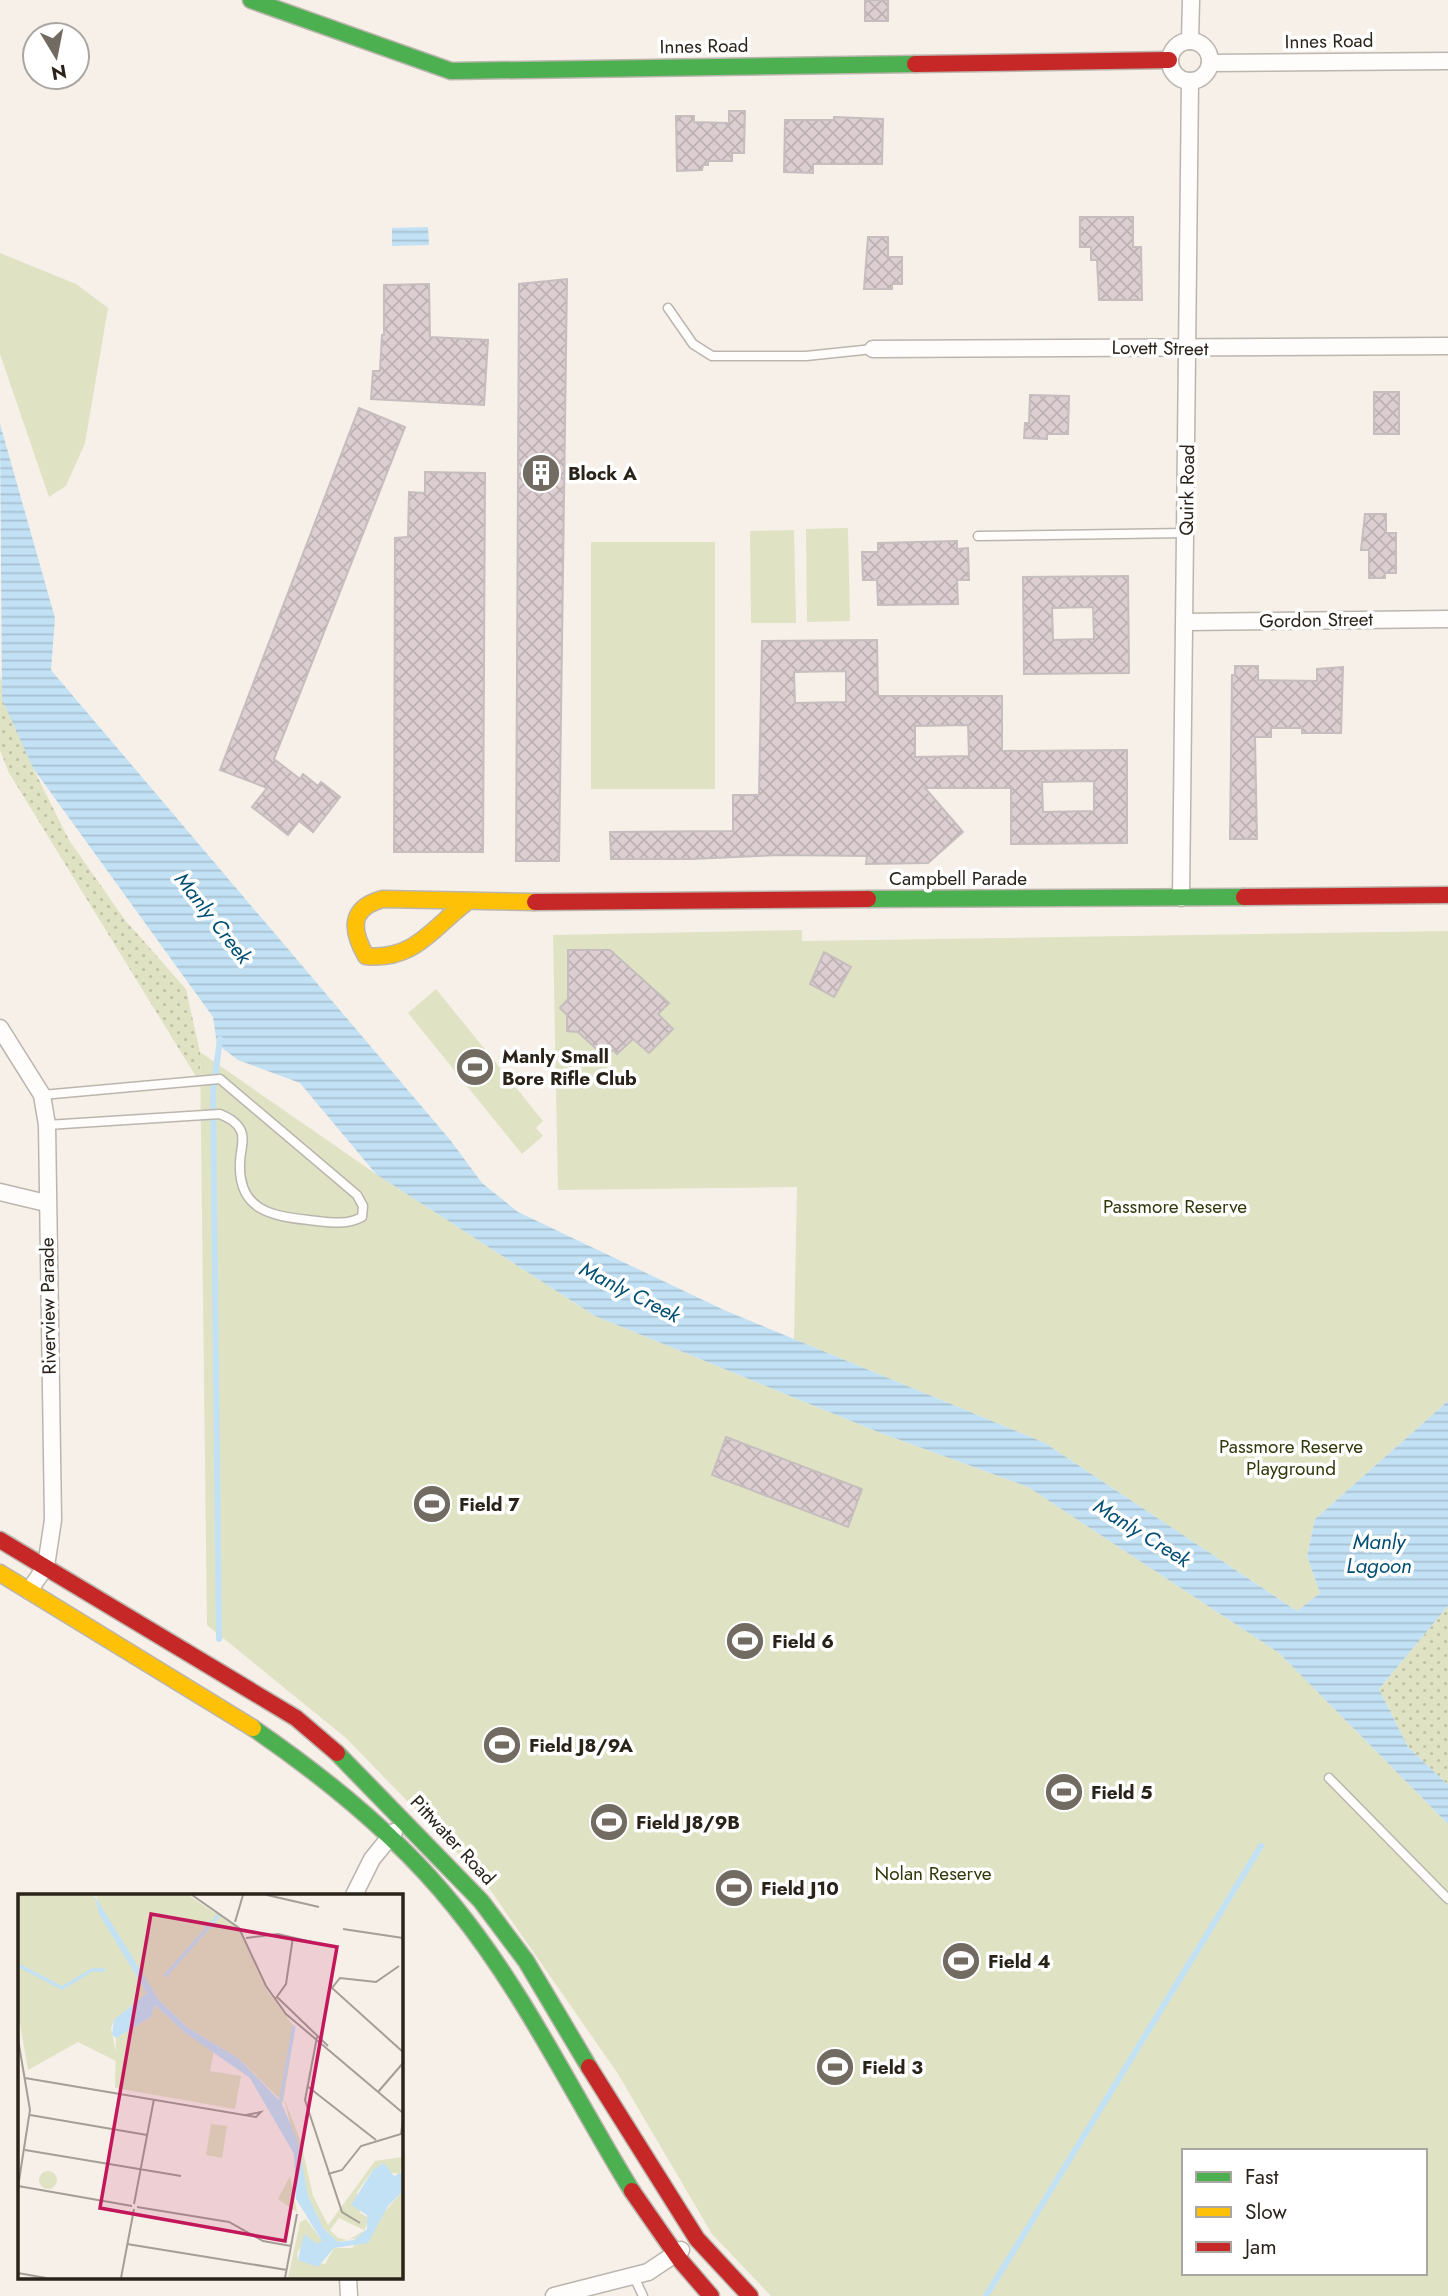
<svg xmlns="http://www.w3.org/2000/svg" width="1448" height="2296" font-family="Jost,sans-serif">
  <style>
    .grass { fill: url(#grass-dots) }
    .green { fill: #dfe3c3; fill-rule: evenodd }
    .water { fill: url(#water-rules) }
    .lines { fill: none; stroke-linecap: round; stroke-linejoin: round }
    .stream { stroke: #c2e1f4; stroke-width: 6 }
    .building { fill: url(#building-cross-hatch); stroke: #c6bebe; stroke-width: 2; fill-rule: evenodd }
    .lane-casing { stroke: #bbb5ae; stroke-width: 11 }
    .street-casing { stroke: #bbb5ae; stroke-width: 19 }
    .fast-casing { stroke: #bbb5ae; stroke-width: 19 }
    .slow-casing { stroke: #bbb5ae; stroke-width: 19 }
    .jam-casing { stroke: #bbb5ae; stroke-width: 19 }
    .lane { stroke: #fefdfc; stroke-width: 8 }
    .street { stroke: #fefdfc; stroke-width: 16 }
    .fast { stroke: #4caf50; stroke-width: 16 }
    .slow { stroke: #ffc107; stroke-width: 16 }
    .jam { stroke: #c62828; stroke-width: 16 }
    .labels { text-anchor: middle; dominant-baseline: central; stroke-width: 7; stroke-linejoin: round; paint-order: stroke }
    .street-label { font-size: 19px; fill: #2a231a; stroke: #fff }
    .poi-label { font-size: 19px; font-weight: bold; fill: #2a231a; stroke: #fff; text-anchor: start }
    .park-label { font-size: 19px; fill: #313809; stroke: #fff }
    .water-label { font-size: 21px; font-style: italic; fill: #004f73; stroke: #fff }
    .inset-river { fill: none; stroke: #c2e1f4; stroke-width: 3.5 }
    .inset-road { fill: none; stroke: #a49e96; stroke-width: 2 }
    .view { fill: #c2185b; fill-opacity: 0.15; stroke: #c2185b; stroke-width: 3.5 }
    .inset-edge { fill: none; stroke: #2a231a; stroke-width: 3.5 }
  </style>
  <defs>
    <pattern id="grass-dots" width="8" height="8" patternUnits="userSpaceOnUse" patternTransform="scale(1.75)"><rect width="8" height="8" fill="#dfe3c3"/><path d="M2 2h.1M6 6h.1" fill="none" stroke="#c0c2a7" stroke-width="1.8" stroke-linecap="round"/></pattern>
    <pattern id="water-rules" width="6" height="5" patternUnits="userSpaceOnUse" patternTransform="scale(1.75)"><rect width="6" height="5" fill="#c2e1f4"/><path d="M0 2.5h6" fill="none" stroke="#a7c1d1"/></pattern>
    <pattern id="building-cross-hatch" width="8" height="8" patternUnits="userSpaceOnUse" patternTransform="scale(1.75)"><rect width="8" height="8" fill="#dcced1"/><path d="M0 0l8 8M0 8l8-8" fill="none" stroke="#bdb1b3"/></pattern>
  </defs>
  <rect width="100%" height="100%" fill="#f6f0e9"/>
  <g class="grass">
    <polygon points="0,677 33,768 69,840 125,920 186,989 200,1052 200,1083 9,773 0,750"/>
    <polygon points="1448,1606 1448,1785 1408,1747 1379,1689"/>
  </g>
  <g class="green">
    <polygon points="0,253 76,284 108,308 85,443 66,486 49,497 0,354"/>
    <polygon points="848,528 850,621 807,622 806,529"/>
    <polygon points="794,530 796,623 751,623 750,531"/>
    <rect x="591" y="542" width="124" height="247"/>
    <polygon points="802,930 802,941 1448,931 1448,1401 1315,1519 1307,1556 1320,1593 1297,1611 1045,1443 794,1339 797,1187 558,1190 553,935"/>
    <polygon points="436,989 543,1121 536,1128 543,1136 522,1154 408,1013"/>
    <path d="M200,1052L376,1174L595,1316L878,1432L1028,1487L1279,1653L1448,1824V2296H771L712,2234L618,2074L482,1878L346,1738L207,1625ZM1184,2151H1425V2273H1184Z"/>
  </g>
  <g class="water">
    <polygon points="428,227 429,245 392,246 392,228"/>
    <polygon points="0,424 55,618 51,670 451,1141 482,1183 518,1212 724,1310 1045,1443 1297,1611 1320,1593 1307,1556 1315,1519 1448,1401 1448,1606 1379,1689 1408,1747 1448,1785 1448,1824 1279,1653 1028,1487 878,1432 595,1316 376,1174 300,1083 238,1060 217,1044 213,1017 33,768 2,699"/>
  </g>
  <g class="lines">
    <g class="stream">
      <polyline points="219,1639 213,1092 220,1039"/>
      <polyline points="986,2296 1261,1846"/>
    </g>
  </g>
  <g class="building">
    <rect x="865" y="0" width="23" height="21"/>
    <polygon points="729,111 745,111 744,153 732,153 732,161 708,161 708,165 703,165 702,170 677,171 676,116 694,116 694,122 729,123"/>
    <polygon points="834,117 883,119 882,164 813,164 813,173 784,172 785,120 834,120"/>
    <polygon points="1080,217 1133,217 1133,247 1141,247 1142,300 1099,300 1097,260 1091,260 1091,247 1080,247"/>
    <polygon points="868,237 888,237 888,257 902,257 902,284 892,284 892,289 864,289"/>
    <polygon points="567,279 559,861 516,861 519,284"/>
    <polygon points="429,284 430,337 488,340 484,405 371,399 373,371 380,371 382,335 384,335 384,285"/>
    <rect x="1374" y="392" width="25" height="42"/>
    <polygon points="1030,395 1069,396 1068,434 1047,434 1047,439 1024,438 1025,423 1029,423"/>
    <polygon points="359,408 405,427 274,759 300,779 303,774 318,786 321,782 340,797 313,832 299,821 288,835 252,807 267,788 220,770"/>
    <polygon points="425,472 485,473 483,852 394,852 395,538 408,537 409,492 425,493"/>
    <polygon points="1365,514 1386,514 1386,533 1396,533 1396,573 1385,573 1385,578 1369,578 1369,550 1361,550"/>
    <polygon points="957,541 957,549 968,548 969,580 957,580 958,604 878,605 877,580 863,580 862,552 878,552 878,543"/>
    <path d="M1128,576L1129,673L1024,674L1023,577ZM1093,607L1094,639L1053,640L1052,608Z"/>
    <path d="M877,640L878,696H1002V751L1127,750V843L1011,844V788H925L963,832L928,863L866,864L867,856L781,855L692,859H611L610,832L733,831V795H759L762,641ZM846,671V702L795,703L794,672ZM968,725L969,756L915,757V726ZM1094,781V811L1043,812L1042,782Z"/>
    <polygon points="1235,666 1258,666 1258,680 1317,681 1317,669 1343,667 1341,733 1302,733 1302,728 1271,728 1271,737 1255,737 1257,839 1230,839 1232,675 1235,675"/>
    <polygon points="568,950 610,950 669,1003 658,1014 673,1029 649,1053 633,1039 617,1054 613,1050 605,1057 578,1032 567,1031 567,1015 560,1008 568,999"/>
    <polygon points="824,952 851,967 834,997 810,984"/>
    <polygon points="726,1437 862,1489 848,1527 712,1475"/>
  </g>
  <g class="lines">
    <g class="lane-casing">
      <g id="lane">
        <polyline points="668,308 693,344 712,356 806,356 873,349"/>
        <polyline points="978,536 1186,533"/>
        <path d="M42,1095L220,1079L357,1195L363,1206L362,1217C345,1226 328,1222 309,1220C271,1216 238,1210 240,1163C240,1153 245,1139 241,1131C237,1122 229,1118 220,1114L47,1125"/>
        <polyline points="1329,1778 1448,1899"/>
        <polyline points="634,2277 643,2296"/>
      </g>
    </g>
    <g class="street-casing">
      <g id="street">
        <circle cx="1190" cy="61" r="20"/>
        <polyline points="1190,41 1191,0"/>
        <polyline points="1210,63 1448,61"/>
        <polyline points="873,349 1448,346"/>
        <polyline points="1185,622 1448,619"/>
        <polyline points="1181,898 1190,81"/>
        <polyline points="0,1028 42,1095 47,1125 53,1520 46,1566 29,1591"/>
        <polyline points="0,1192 46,1203"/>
        <polyline points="354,1895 372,1859 394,1832"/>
        <polyline points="348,2277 349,2296"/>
        <polyline points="554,2296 648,2272 681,2250"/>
      </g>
    </g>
    <g class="fast-casing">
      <g id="fast">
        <polyline points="251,0 451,71 915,64"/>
        <polyline points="868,899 1244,897"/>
        <path d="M253,1728C326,1778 399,1837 455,1907C525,1993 574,2097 632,2191"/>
        <polyline points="337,1753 481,1901 526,1961 589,2067"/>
      </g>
    </g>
    <g class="slow-casing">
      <g id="slow">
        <path d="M468,901C433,927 415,961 366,956C351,930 349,908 383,899L535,902"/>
        <polyline points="0,1573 253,1728"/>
      </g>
    </g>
    <g class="jam-casing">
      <g id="jam">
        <polyline points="915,64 1169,60"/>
        <polyline points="1244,897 1448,895"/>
        <polyline points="535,902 868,899"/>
        <polyline points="0,1540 296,1718 337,1753"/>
        <polyline points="589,2067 697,2239 750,2296"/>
        <polyline points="632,2191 680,2260 711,2296"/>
      </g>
    </g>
    <use href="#lane" class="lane"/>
    <use href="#street" class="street"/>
    <use href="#fast" class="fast"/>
    <use href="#slow" class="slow"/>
    <use href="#jam" class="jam"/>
  </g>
  <defs>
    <g id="building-disc" transform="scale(2.0125)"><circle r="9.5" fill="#716b62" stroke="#fff"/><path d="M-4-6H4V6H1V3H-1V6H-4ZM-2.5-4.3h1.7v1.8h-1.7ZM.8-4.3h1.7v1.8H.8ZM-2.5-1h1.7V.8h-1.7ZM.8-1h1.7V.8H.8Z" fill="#fff"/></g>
    <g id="stadium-disc" transform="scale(2.0125)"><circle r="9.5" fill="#716b62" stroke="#fff"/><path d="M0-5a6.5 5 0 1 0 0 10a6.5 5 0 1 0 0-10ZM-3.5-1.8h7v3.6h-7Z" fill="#fff"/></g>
  </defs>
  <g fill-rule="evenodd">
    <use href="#building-disc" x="541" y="473"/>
    <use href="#stadium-disc" x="475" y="1067"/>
    <use href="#stadium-disc" x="432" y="1504"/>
    <use href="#stadium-disc" x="745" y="1641"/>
    <use href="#stadium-disc" x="502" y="1745"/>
    <use href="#stadium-disc" x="1064" y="1792"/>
    <use href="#stadium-disc" x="609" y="1822"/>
    <use href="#stadium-disc" x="734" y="1888"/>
    <use href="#stadium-disc" x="961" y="1961"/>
    <use href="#stadium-disc" x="835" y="2067"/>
  </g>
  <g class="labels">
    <g class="street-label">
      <text transform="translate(1329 41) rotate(-1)">Innes Road</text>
      <text transform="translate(704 46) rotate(-1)">Innes Road</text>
      <text transform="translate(1160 348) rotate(1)">Lovett Street</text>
      <text transform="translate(1187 490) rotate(-89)">Quirk Road</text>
      <text transform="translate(1316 620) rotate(-1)">Gordon Street</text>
      <text x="958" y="878">Campbell Parade</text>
      <text transform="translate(48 1306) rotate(-91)">Riverview Parade</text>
      <text transform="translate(453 1840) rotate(47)">Pittwater Road</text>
    </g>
    <g class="poi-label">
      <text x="568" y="473">Block A</text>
      <text x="502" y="1056">Manly Small<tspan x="502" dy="22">Bore Rifle Club</tspan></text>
      <text x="459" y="1504">Field 7</text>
      <text x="772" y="1641">Field 6</text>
      <text x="529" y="1745">Field J8/9A</text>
      <text x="1091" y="1792">Field 5</text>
      <text x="636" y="1822">Field J8/9B</text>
      <text x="761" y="1888">Field J10</text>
      <text x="988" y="1961">Field 4</text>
      <text x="862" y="2067">Field 3</text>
    </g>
    <g class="park-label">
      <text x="1175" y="1206">Passmore Reserve</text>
      <text x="1291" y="1446">Passmore Reserve<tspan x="1291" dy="22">Playground</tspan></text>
      <text x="933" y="1873">Nolan Reserve</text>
    </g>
    <g class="water-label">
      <text transform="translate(213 918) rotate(52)">Manly Creek</text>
      <text transform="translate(630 1292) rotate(27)">Manly Creek</text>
      <text transform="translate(1142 1533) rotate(32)">Manly Creek</text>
      <text x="1379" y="1542">Manly<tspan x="1379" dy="24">Lagoon</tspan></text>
    </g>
  </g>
  <g transform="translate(18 1894)">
    <rect width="385" height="385" fill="#f6f0e9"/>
    <path d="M0,1H76L82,20L129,99L96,127L93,134L100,168L60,148L10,176L0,118ZM266,204L283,248L295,302L310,331L357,267L385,263L382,280L355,276L339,298L342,319L351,324L344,343L320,348L305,334L290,302ZM321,324L346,336V337L330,346L320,344L312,336ZM385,297V384H270L282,328L288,325L305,348L299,350L290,344L279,359L280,366L307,370L316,354H334Z" fill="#dfe3c3" fill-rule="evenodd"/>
    <path d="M78,1H170L220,34L248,95L277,134L265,208L221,165L169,133L141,106L84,21ZM137,111L166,138L196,157L192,177L223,182L217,215L97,194L98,144L133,123ZM193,230L209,232L204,264L188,261ZM21 286a9 9 0 1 1 18 0a9 9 0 1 1-18 0ZM272,282L278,312L279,318L260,305Z" fill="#dfe3c3"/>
    <path d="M76,1L141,106L169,133L221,165L263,208L280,248L290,302L305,334L320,348L336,346L349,335V321L333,311L355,276L366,269L376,282L385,278V297L370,312L350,349L316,354L300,373L280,366L286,340L299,350L304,347L278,305L276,260L232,184L166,138L137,111L133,123L98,144L94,141L96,126L129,99L81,20Z" fill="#c2e1f4"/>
    <path class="inset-river" d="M0,71L44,94L74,76H87M147,82L201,21M262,210L276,132"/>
    <path class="inset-road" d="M174,1L221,34L248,92L268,120L385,219M249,1L301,13M217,28L225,1M325,35L385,44M228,44L260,40L294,48M381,72L358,88L322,84L314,94L385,158M259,103L310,152M258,104L268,90L275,43M299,143L287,206L324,318L342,329M0,145L12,216L0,293M7,184L238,223L243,218L228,221M289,192L358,246M360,198L385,169M12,221L129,241M7,256L163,282M310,280L324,276L343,252L383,240L385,227M0,292L114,312M116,310L136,205M119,313L211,328L245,347L273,352M109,350L269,376M0,379L28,384M103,384L116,315M267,384L279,320"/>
    <path class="view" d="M133,20L319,53L267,347L82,314Z"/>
    <rect width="385" height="385" class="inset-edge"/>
  </g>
  <rect x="1182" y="2149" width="245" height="126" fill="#ffffff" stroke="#aaa7a3" stroke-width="2"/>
  <rect x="1196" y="2172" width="35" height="10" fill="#4caf50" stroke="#aaa7a3" stroke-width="2"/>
  <text x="1245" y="2184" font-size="21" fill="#2a231a">Fast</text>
  <rect x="1196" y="2207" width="35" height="10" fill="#ffc107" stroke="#aaa7a3" stroke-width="2"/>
  <text x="1245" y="2219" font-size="21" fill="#2a231a">Slow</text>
  <rect x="1196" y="2242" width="35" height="10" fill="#c62828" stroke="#aaa7a3" stroke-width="2"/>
  <text x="1245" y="2254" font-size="21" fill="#2a231a">Jam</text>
  <g transform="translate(56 56) rotate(170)"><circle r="33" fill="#ffffff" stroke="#aaa7a3" stroke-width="2"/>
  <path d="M0-5L12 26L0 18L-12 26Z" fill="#716b62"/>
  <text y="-10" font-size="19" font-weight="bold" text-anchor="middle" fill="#2a231a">N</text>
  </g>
</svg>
